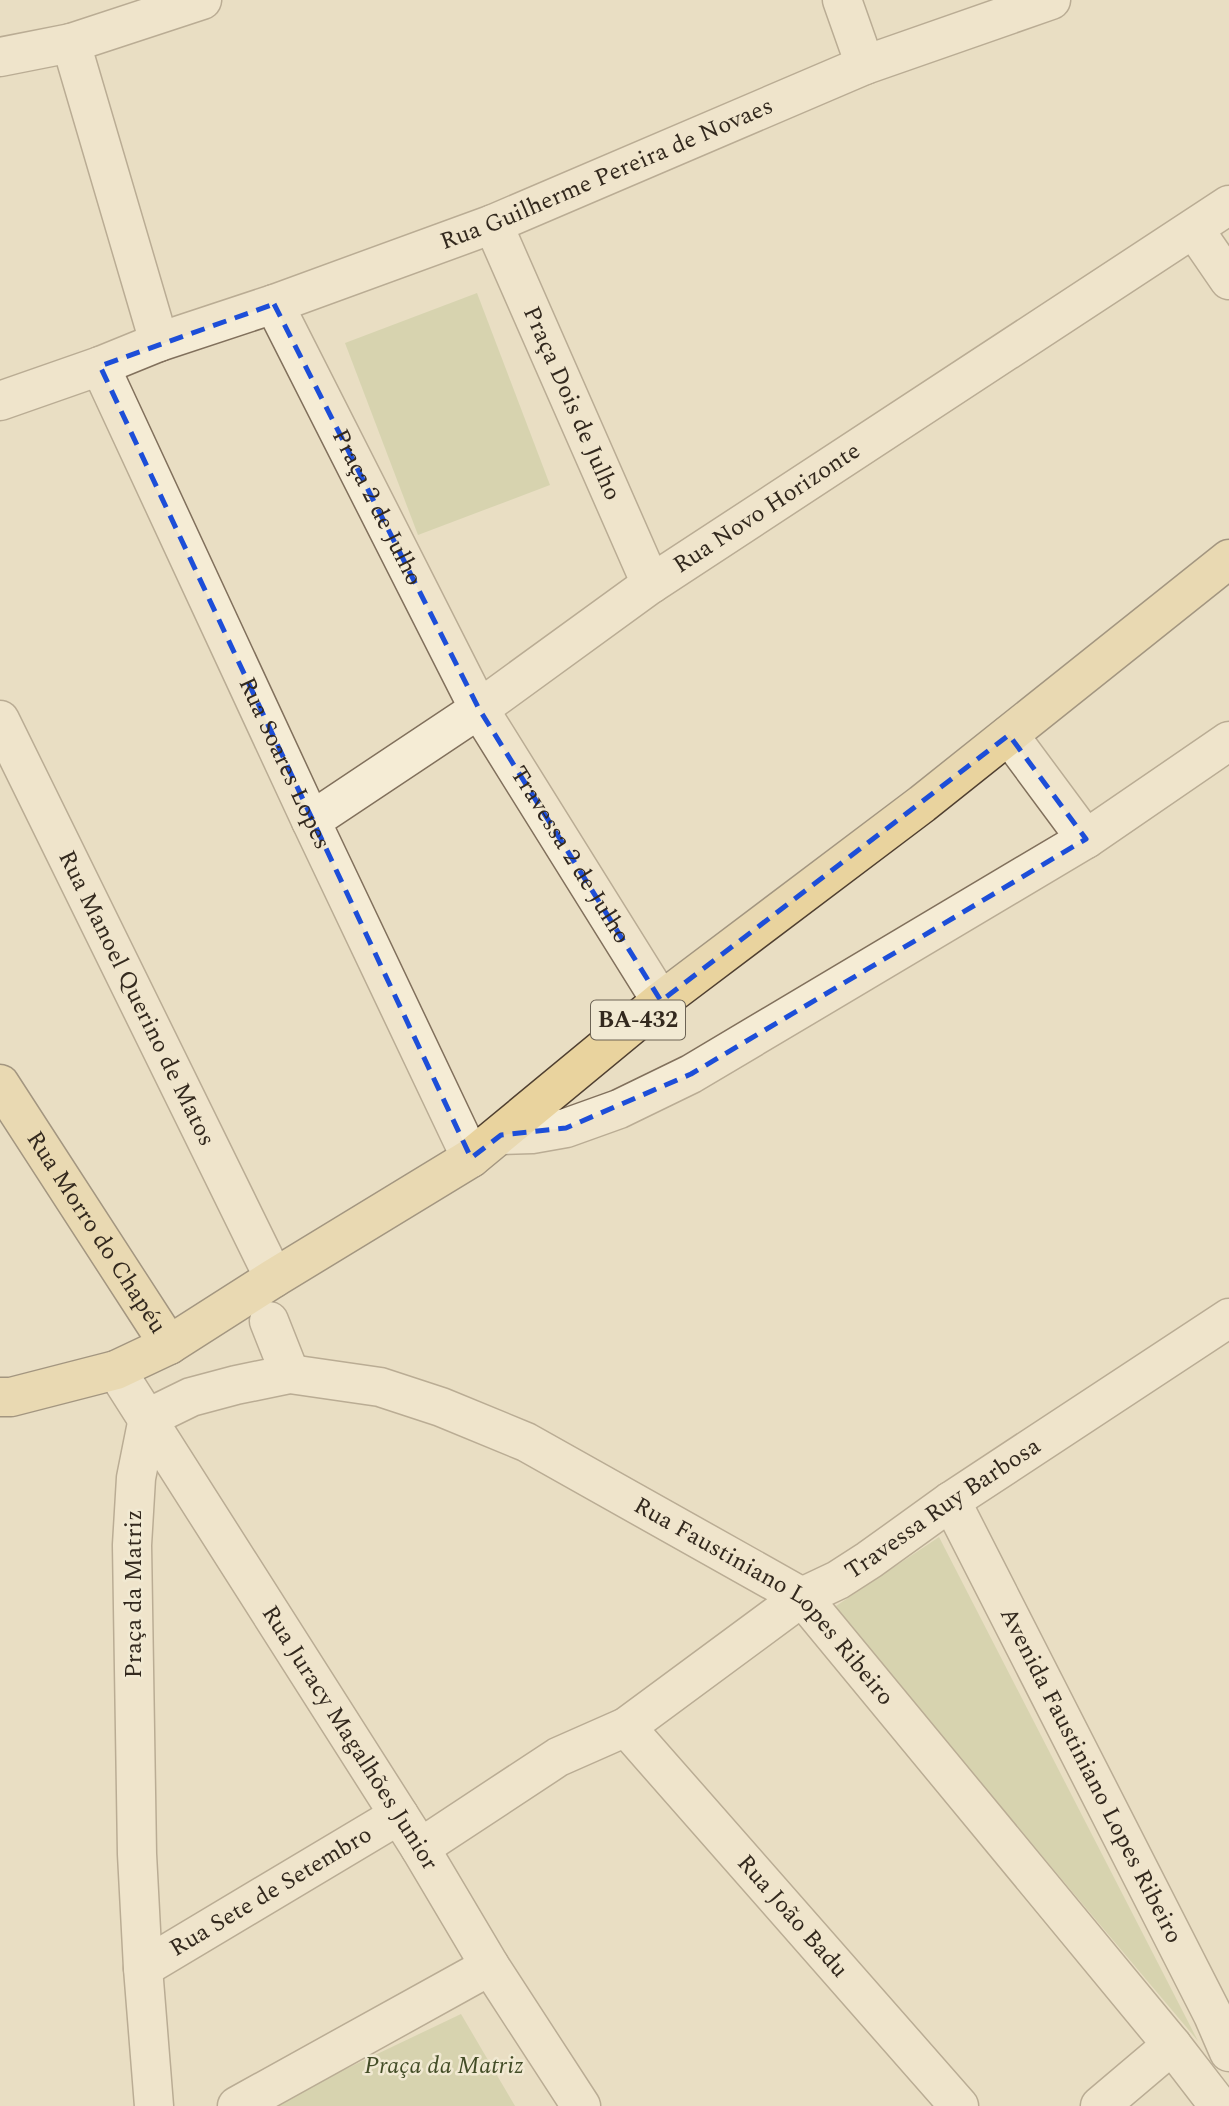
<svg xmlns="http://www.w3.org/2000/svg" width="1229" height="2106" font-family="Spectral,serif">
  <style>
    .green { fill: #c0c698 }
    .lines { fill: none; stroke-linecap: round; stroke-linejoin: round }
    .minor-casing { stroke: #81705c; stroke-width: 41 }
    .major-casing { stroke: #4f3f30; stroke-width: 41 }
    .minor { stroke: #f5ecd5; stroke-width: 38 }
    .major { stroke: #e9d39e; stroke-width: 38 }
    .marked { fill: none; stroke: #1d4ed8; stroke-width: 5; stroke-dasharray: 14 9; stroke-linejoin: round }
    .labels { text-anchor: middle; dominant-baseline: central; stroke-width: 5; stroke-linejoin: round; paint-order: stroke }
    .shield { fill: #f1e9d2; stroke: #6c6354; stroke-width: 2 }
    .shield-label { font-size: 23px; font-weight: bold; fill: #33291e }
    .street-label { font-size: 24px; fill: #33291e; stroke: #f1e9d2 }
    .park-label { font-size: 24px; font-style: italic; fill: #434d27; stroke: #f1e9d2 }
  </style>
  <rect width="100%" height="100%" fill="#e9dec3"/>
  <g class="green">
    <polygon points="477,293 550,485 418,535 345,343"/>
    <polygon points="939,1537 1198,2041 833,1608"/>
    <polygon points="461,2014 515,2106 268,2106"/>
  </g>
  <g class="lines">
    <g class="minor-casing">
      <g id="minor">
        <polyline points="842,0 865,65"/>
        <polyline points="71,43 159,342"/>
        <polyline points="0,57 71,43 202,0"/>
        <path id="s1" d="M493,224L651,584"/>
        <polyline points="1194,229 1229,280"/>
        <path id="s2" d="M274,304L479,709L661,1001"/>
        <path id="s3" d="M100,366L311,821L471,1158"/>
        <path id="s4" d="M0,401L100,366L159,342L274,304L493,224L865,65L1051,0"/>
        <path id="s5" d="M0,720L274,1278"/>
        <polyline points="1009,735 1086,839"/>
        <path id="s6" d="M311,821L479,709L651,584L1229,205"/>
        <polyline points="501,1135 532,1134 566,1128 619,1109 691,1074 1086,839 1229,741"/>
        <polyline points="269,1321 290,1374"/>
        <path id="s7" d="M116,1370L420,1848L490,1966L581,2106"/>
        <path id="s8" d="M951,1501L1213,2015L1229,2052"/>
        <path id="s9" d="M626,1727L959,2106"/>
        <path id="s10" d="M420,1848L558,1757L626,1727L802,1597L838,1580L869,1560L951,1501L1229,1318"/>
        <path id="s11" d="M143,1968L399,1815"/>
        <path id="s12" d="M154,2106L143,1968L137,1854L132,1545L136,1478L148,1418L191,1397L236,1385L290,1374L380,1387L441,1407L526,1442L802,1597L1172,2045L1219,2106"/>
        <polyline points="237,2106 490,1966"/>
        <polyline points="1100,2106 1172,2045"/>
      </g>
    </g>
    <g class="major-casing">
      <g id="major">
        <path id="s13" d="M0,1084L169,1345"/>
        <polyline points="0,1397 11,1397 116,1370 169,1345 274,1278 471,1158 661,1001 922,804 1229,559"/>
      </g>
    </g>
    <use href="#minor" class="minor"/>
    <use href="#major" class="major"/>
  </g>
  <path d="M0 0H1229V2106H0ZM274,304L479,709L661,1001L1009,735L1086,839L691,1074L566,1128L501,1135L471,1158L100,366Z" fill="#e9dec3" fill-opacity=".55" fill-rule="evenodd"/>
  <path class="marked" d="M274,304L479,709L661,1001L1009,735L1086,839L691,1074L566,1128L501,1135L471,1158L100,366Z"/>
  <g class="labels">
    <rect class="shield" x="591" y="1000.5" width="94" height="39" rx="5"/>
    <g class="shield-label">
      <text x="638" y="1020">BA-432</text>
    </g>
    <g class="street-label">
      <text stroke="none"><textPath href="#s4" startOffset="648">Rua Guilherme Pereira de Novaes</textPath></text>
      <text stroke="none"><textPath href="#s1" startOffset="196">Praça Dois de Julho</textPath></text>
      <text stroke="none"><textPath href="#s2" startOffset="228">Praça 2 de Julho</textPath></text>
      <text stroke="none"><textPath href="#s6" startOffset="553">Rua Novo Horizonte</textPath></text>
      <text stroke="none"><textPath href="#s3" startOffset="438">Rua Soares Lopes</textPath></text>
      <text stroke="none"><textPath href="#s2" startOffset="626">Travessa 2 de Julho</textPath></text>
      <text stroke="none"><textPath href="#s5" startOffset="310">Rua Manoel Querino de Matos</textPath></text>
      <text stroke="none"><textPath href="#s13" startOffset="177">Rua Morro do Chapéu</textPath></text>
      <text stroke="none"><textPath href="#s10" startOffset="625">Travessa Ruy Barbosa</textPath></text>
      <text transform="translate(134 1594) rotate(-90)">Praça da Matriz</text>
      <text stroke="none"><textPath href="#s12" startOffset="1376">Rua Faustiniano Lopes Ribeiro</textPath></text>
      <text stroke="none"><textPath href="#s7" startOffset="436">Rua Juracy Magalhões Junior</textPath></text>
      <text stroke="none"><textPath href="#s8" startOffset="308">Avenida Faustiniano Lopes Ribeiro</textPath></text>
      <text stroke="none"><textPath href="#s11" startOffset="149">Rua Sete de Setembro</textPath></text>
      <text stroke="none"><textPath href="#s9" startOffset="252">Rua João Badu</textPath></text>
    </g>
    <g class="park-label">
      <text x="444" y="2066">Praça da Matriz</text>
    </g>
  </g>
</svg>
